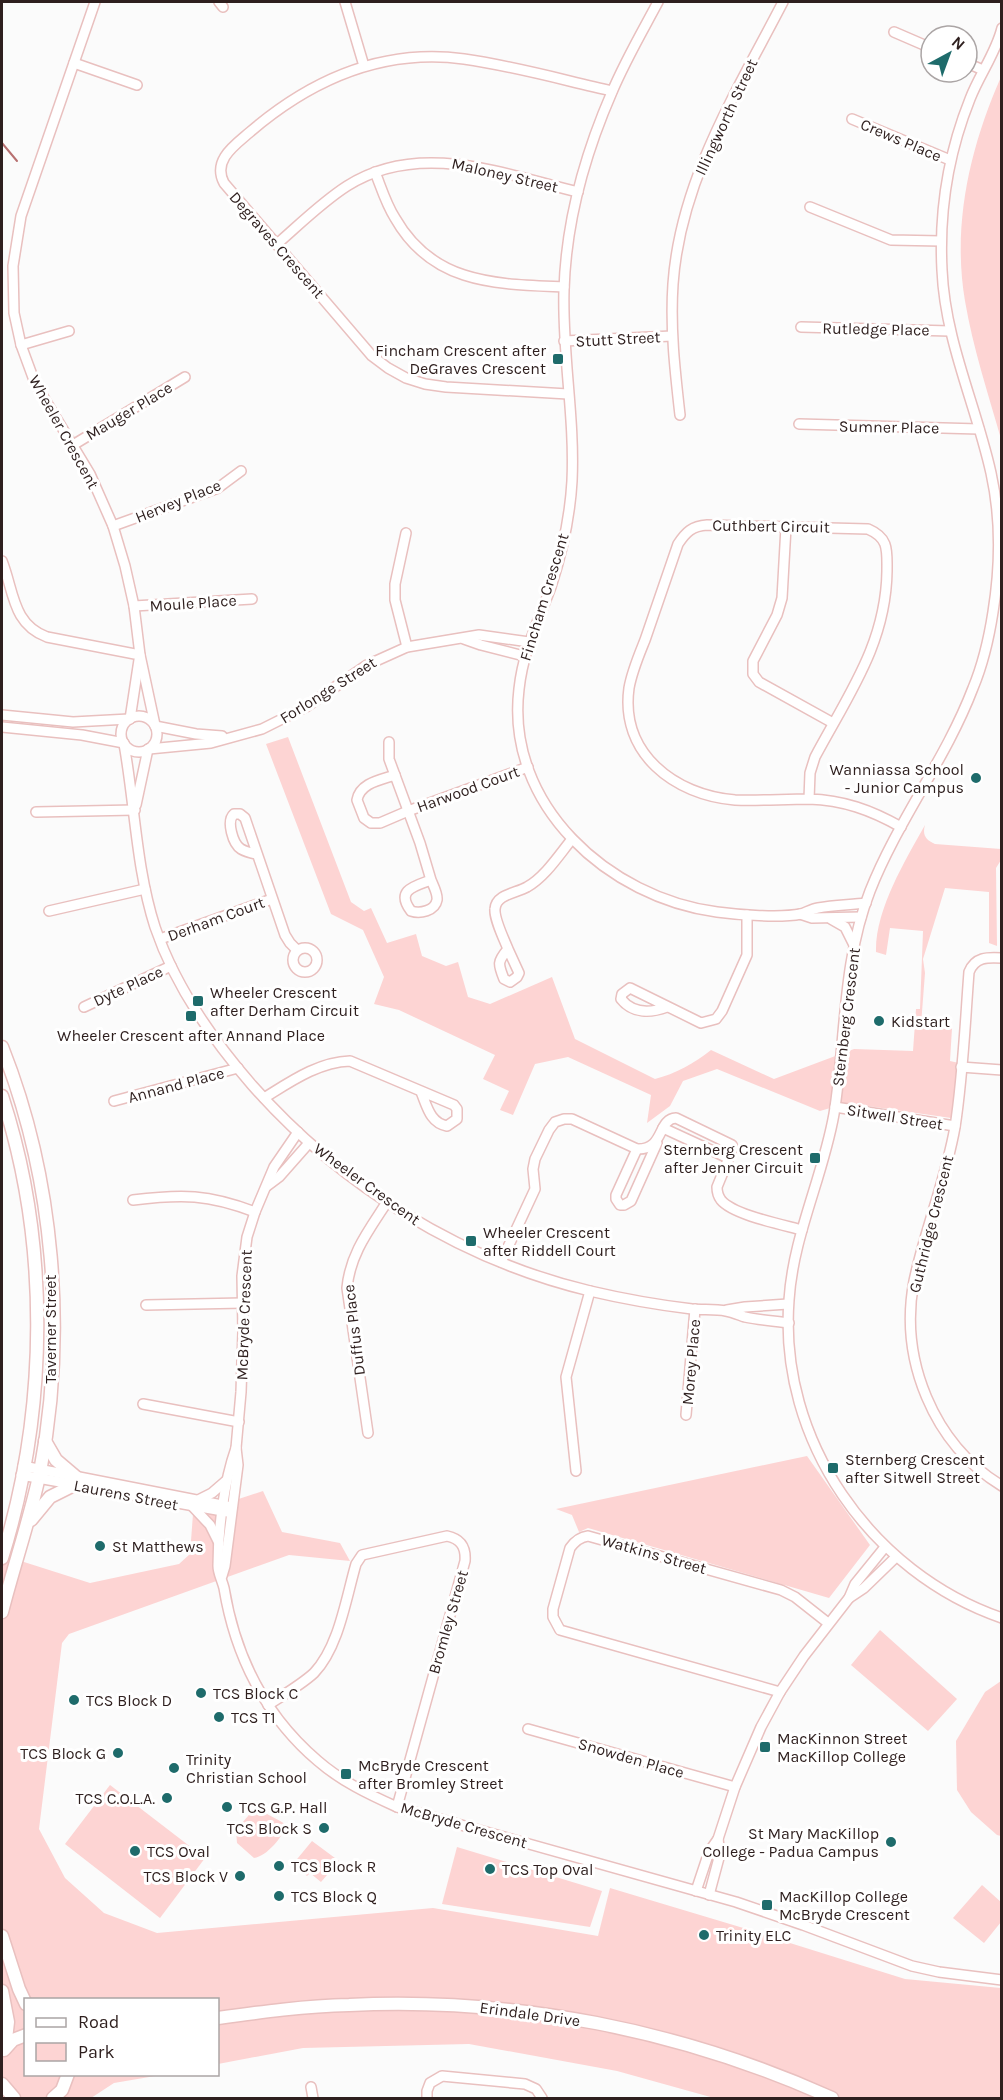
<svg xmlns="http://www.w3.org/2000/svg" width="1003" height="2100" font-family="Karla,sans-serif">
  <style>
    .green { fill: #fdd4d3 }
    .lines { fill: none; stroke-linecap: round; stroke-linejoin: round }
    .stream { stroke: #b77070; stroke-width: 2 }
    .minor-casing { stroke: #e9c0bf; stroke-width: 12 }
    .major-casing { stroke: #e9c0bf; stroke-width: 15 }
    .minor { stroke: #fff; stroke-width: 9 }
    .major { stroke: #fff; stroke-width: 12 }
    .poi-dot { fill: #1e6b6b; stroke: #fff; stroke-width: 2 }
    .labels { text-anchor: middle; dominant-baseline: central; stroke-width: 6; stroke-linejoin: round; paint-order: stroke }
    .street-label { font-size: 16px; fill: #2e1f1e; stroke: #fff }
    .poi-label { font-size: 16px; fill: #2e1f1e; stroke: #fff; text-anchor: start }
  </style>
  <rect width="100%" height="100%" fill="#fbfbfb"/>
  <g class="green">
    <path d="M1001,77H1002L1001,439C988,393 973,348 965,301C952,225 970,147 1001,77Z"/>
    <path d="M288,737L351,902L364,911L371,908L387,943L416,934L422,956L446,966L458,962L468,997L490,1004L552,977L575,1039L655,1079C675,1074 695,1063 711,1050L774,1079L854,1049L913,1051L916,1009H920L923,931L890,928L886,955L876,952C875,910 905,861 925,825C922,835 926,840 935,844L1001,849V860L996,868L997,946L989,943V892L945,888L923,959L925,973L921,1025L952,1028L950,1061L959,1063L951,1118L847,1103L820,1111L717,1069L683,1081L670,1106L647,1123L651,1095L568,1057L535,1064L513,1115L500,1110L509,1091L483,1079L495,1055L399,1010L374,1004L384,977L363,930L331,914L266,744Z"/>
    <polygon points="807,1456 870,1545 829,1598 588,1528 579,1532 572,1515 556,1509"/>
    <polygon points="263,1491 282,1532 340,1543 350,1561 289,1555 69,1634 62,1643 39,1829 65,1878 104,1913 157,1933 433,1908 598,1936 610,1888 750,1930 745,1934 752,1931 905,1979 1001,1988 1001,2098 714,2098 617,2071 469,2044 303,2048 218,2064 218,2000 26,2000 26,2074 161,2075 114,2083 91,2098 2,2098 2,1555 90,1583 179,1564 190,1554 193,1514"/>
    <polygon points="880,1630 957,1699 928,1731 851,1665"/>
    <polygon points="1001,1681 1001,1836 997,1835 971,1812 957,1790 956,1741 985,1692"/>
    <polygon points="110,1785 205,1858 160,1918 65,1844"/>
    <path d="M254,1809H260C268,1816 277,1818 286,1825C283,1837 267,1856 254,1858L237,1843L236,1830Z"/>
    <polygon points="312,1841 339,1861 321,1882 310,1873 307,1876 293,1864"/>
    <polygon points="457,1847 602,1891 590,1927 442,1904"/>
    <polygon points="982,1885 1002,1903 1001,1922 984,1943 953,1918"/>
  </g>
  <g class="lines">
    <polyline class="stream" points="2,143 17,161"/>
    <g class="minor-casing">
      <g id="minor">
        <polyline points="95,2 21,216 13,266 14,313 21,345 35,383 90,474 113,526 125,566 134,606 140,655 155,725"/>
        <polyline points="219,2 223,7"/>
        <polyline points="345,2 364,66"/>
        <path d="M658,2C642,32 625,61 612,92C585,154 566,222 564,290C562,354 575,417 572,481C570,517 562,553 551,587C538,622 523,651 519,689C505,805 609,898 717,912C739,915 780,918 801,914C807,912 812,909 818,908C834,905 850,905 866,903"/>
        <path d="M1002,28C996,53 979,75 970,99C948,154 939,212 942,270C945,341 976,405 991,473C1001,518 1000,568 993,612C989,638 983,664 973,688C946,759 898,820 870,891C842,962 846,1039 834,1114C823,1177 793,1236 789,1300C778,1440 871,1573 1002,1618"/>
        <polyline points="894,32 931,48"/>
        <polyline points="74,63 137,85"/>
        <polyline points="967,63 983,70"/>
        <polyline points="852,119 950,160"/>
        <path d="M375,172C381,187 386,204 395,218C433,285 497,284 564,287"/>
        <polyline points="810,207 891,240 941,241"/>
        <path d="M277,244C300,224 322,202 347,186C419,140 503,174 578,192"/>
        <polyline points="801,327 950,331"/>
        <polyline points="564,341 672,336"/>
        <polyline points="21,345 69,331"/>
        <path d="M568,394L446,387L425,384L406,378L388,368L372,356L224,183C212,160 235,145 250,132C312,79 382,48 464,59C514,66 563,80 612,91"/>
        <path d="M680,415C675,371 670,328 673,284C680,181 737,91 783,2"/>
        <polyline points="799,424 979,429"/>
        <polyline points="73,445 185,377"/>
        <polyline points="113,526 218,488 241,471"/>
        <polyline points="786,527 782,598 777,615 753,661 753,674 759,682 833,723"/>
        <polyline points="406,533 395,584 395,600 407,647"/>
        <path d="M2,561C14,591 12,624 47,637L140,655"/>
        <polyline points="134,606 252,599"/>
        <polyline points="464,639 481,645 524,656"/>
        <polyline points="2,715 73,722 129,719"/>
        <circle cx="139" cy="734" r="18"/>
        <polyline points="130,719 139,660"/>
        <polyline points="155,726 196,734 222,736"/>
        <polyline points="2,727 82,735 124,743"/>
        <path d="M389,742V759L420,843L431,880C415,886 395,890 411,911C420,914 435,911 437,900C438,894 433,885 431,880"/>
        <path d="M124,744C135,805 136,868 155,927C175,986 212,1039 252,1085C340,1185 460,1260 590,1291C624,1299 658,1305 692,1309C703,1310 715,1309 726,1311C732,1312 739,1315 745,1317C759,1320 774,1321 789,1323"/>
        <polyline points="149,749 211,743 262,729 306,707 367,665 407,647 479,635 529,642"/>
        <path d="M395,775C380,780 360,783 357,800L364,818L371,823H380L408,811L528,767"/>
        <path d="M809,799C784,799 759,801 735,800C674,795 620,753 629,688C632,671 639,655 645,640C656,608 667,576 678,544C686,532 692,526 707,525L868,529C889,538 887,550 887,571C886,644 848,695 815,757L810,773L809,799C843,800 871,810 901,827"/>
        <polyline points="136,805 148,749"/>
        <polyline points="36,812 135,810"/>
        <path d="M256,854C251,853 246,852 241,849C233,844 226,821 234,814H240L245,818L285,935L290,943L297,950"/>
        <polyline points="49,911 145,889"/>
        <polyline points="800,914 812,918 861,917"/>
        <polyline points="831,919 845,927 854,945"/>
        <polyline points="160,939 272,899"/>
        <circle cx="305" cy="960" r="12"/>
        <path d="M508,949L519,973L517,977L510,982L504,979C498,964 497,962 508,949C504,939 494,919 495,909C496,894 517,893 527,887C545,877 559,855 572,839"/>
        <path d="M1002,958C987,957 975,957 969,972C965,1024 963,1076 955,1127C946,1179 925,1229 914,1281C899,1359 933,1444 1002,1486"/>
        <polyline points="84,1007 171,966"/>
        <path d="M667,1007C651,1013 633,1014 621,999L622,994L630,988L701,1023L716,1019L722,1011L747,955V915"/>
        <polyline points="961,1067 1002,1070"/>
        <path d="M264,1098C290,1082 318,1062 350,1061L454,1105L457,1109V1119L447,1126C430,1123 427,1106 421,1092"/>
        <polyline points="114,1101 238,1068"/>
        <polyline points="835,1107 955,1126"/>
        <polyline points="663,1128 728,1158"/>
        <polyline points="637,1149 616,1195 616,1199 620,1205 624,1205 631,1201 657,1143"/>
        <polyline points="267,1186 279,1177 309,1143"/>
        <path d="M133,1200C182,1194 208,1194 255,1212"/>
        <path d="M501,1262L535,1189L533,1169L535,1159L549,1130L555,1122L564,1119H572L637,1149C665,1150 657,1119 676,1118L732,1145L733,1148L717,1187C717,1192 718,1196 721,1200C733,1215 784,1225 802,1230"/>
        <polyline points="146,1305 243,1303"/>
        <polyline points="727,1310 745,1307 788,1304"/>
        <polyline points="143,1404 239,1422"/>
        <polyline points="686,1415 695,1309"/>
        <path d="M368,1433L347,1288C350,1254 369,1230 387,1202"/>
        <path d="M236,1448C224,1482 218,1529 218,1566C218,1573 222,1580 224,1588C235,1655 265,1716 318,1761C341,1781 368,1794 397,1807L736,1902L803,1925L912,1966L939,1972L1002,1980"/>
        <polyline points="23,1466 227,1506"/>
        <polyline points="576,1471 566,1377 590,1291"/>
        <polyline points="21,1475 228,1512"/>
        <polyline points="200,1499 212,1493 227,1480"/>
        <polyline points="193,1507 210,1525 219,1543"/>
        <polyline points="222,1576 225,1566 238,1465 236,1448 241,1392 243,1332 242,1276 247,1237 255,1212 274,1167 298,1132"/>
        <polyline points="849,1598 864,1588 896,1557"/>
        <path d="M780,1692L560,1630L553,1617V1609L570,1548C575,1541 580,1537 588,1536L781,1590L795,1597L828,1623"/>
        <path d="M268,1705C283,1695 301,1685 314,1673C339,1647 346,1598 356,1564L362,1555L447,1536C461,1539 466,1547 465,1561L397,1807"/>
        <polyline points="528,1729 735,1787"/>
        <polyline points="696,1891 709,1852 718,1839 735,1787 761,1727 780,1692 804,1656 849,1598 855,1584 885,1547"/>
        <polyline points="709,1895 720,1854 718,1839"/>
        <polyline points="311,2087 313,2098"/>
        <polyline points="427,2098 427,2091 430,2083 442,2076 525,2084 536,2089 542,2098"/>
      </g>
    </g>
    <g class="major-casing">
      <g id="major">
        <path d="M2,1047C54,1178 67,1333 40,1472C30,1519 14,1565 2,1612"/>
        <path d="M2,1096C50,1243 48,1410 2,1558"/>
        <polyline points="45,1441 56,1460 76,1477"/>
        <polyline points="31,1520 50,1497 74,1485"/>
        <polyline points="2,1936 19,1989 26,2004"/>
        <polyline points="2,1991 8,2022 5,2048"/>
        <path d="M218,2018C261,2012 305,2006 349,2005C515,1997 681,2030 832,2098"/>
        <polyline points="4,2050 13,2040 26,2035"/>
        <polyline points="2,2084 14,2098"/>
        <polyline points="53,2098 62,2090 68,2074"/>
      </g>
    </g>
    <use href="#minor" class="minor"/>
    <use href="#major" class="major"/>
  </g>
  <g class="poi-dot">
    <rect x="552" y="353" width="12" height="12" rx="3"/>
    <circle cx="976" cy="778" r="6"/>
    <rect x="192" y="995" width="12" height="12" rx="3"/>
    <rect x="185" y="1010" width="12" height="12" rx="3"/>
    <circle cx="879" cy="1021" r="6"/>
    <rect x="809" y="1152" width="12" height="12" rx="3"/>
    <rect x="465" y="1235" width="12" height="12" rx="3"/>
    <rect x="827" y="1462" width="12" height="12" rx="3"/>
    <circle cx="100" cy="1546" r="6"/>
    <circle cx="201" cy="1693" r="6"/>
    <circle cx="74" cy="1700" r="6"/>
    <circle cx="219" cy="1717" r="6"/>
    <rect x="759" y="1741" width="12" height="12" rx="3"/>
    <circle cx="118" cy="1753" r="6"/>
    <circle cx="174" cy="1768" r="6"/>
    <rect x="340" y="1768" width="12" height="12" rx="3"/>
    <circle cx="167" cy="1798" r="6"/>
    <circle cx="227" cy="1807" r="6"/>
    <circle cx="324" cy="1828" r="6"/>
    <circle cx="891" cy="1842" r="6"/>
    <circle cx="135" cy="1851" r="6"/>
    <circle cx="279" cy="1866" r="6"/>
    <circle cx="490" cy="1869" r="6"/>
    <circle cx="240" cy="1876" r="6"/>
    <circle cx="279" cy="1896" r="6"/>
    <rect x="761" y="1899" width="12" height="12" rx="3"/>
    <circle cx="704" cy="1935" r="6"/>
  </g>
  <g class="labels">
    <g class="street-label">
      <text transform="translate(726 117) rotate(-65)">Illingworth Street</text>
      <text transform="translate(901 140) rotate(23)">Crews Place</text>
      <text transform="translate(505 175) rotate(13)">Maloney Street</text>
      <text transform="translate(277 245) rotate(49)">Degraves Crescent</text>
      <text transform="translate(876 329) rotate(1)">Rutledge Place</text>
      <text transform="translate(618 339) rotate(-3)">Stutt Street</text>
      <text transform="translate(129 411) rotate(-31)">Mauger Place</text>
      <text transform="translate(889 427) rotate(1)">Sumner Place</text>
      <text transform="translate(64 432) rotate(61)">Wheeler Crescent</text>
      <text transform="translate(178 501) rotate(-22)">Hervey Place</text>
      <text transform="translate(771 526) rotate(1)">Cuthbert Circuit</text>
      <text transform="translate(544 597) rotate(-73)">Fincham Crescent</text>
      <text transform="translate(193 603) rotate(-4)">Moule Place</text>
      <text transform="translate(328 690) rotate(-32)">Forlonge Street</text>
      <text transform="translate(468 789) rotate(-20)">Harwood Court</text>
      <text transform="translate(216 919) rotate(-20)">Derham Court</text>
      <text transform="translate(128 986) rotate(-25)">Dyte Place</text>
      <text transform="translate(846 1017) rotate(-83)">Sternberg Crescent</text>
      <text transform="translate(176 1085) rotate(-15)">Annand Place</text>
      <text transform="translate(895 1117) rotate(9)">Sitwell Street</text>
      <text transform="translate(367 1184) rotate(36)">Wheeler Crescent</text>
      <text transform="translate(931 1224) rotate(-76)">Guthridge Crescent</text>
      <text transform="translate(244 1315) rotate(-88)">McBryde Crescent</text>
      <text transform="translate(50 1329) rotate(-90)">Taverner Street</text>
      <text transform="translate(354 1330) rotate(-97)">Duffus Place</text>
      <text transform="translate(691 1362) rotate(-85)">Morey Place</text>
      <text transform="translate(126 1495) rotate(11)">Laurens Street</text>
      <text transform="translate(654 1554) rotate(16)">Watkins Street</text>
      <text transform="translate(448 1622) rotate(-74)">Bromley Street</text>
      <text transform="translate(631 1758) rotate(16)">Snowden Place</text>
      <text transform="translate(464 1825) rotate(16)">McBryde Crescent</text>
      <text transform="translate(530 2014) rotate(8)">Erindale Drive</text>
    </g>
    <g class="poi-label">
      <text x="546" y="350" text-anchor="end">Fincham Crescent after<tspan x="546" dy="18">DeGraves Crescent</tspan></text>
      <text x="964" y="769" text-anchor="end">Wanniassa School<tspan x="964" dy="18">- Junior Campus</tspan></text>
      <text x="210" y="992">Wheeler Crescent<tspan x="210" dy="18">after Derham Circuit</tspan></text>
      <text x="891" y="1021">Kidstart</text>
      <text x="191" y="1035" text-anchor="middle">Wheeler Crescent after Annand Place</text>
      <text x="803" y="1149" text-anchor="end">Sternberg Crescent<tspan x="803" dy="18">after Jenner Circuit</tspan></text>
      <text x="483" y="1232">Wheeler Crescent<tspan x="483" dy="18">after Riddell Court</tspan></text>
      <text x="845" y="1459">Sternberg Crescent<tspan x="845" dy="18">after Sitwell Street</tspan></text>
      <text x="112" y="1546">St Matthews</text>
      <text x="213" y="1693">TCS Block C</text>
      <text x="86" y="1700">TCS Block D</text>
      <text x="231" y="1717">TCS T1</text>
      <text x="777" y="1738">MacKinnon Street<tspan x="777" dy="18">MacKillop College</tspan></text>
      <text x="106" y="1753" text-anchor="end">TCS Block G</text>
      <text x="186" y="1759">Trinity<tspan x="186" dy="18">Christian School</tspan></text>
      <text x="358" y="1765">McBryde Crescent<tspan x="358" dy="18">after Bromley Street</tspan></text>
      <text x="155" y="1798" text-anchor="end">TCS C.O.L.A.</text>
      <text x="239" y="1807">TCS G.P. Hall</text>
      <text x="312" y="1828" text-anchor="end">TCS Block S</text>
      <text x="879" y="1833" text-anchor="end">St Mary MacKillop<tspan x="879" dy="18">College - Padua Campus</tspan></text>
      <text x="147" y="1851">TCS Oval</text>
      <text x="291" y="1866">TCS Block R</text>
      <text x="502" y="1869">TCS Top Oval</text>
      <text x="228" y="1876" text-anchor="end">TCS Block V</text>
      <text x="291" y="1896">TCS Block Q</text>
      <text x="779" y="1896">MacKillop College<tspan x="779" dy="18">McBryde Crescent</tspan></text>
      <text x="716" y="1935">Trinity ELC</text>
    </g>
  </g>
  <rect width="1003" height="2100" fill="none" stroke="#2e1f1e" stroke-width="6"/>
  <rect x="24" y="1998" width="195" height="78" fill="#ffffff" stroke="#aba5a5" stroke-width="1.5"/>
  <rect x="36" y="2018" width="30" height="9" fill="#ffffff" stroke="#aba5a5" stroke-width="1.5"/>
  <text x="78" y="2028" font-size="18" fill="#2e1f1e">Road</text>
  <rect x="36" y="2043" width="30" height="18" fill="#fdd4d3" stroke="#aba5a5" stroke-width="1.5"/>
  <text x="78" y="2058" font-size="18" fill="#2e1f1e">Park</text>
  <g transform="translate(949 54) rotate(41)"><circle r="28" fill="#ffffff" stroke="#aba5a5" stroke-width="1.5"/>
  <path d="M0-4.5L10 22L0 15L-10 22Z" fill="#1e6b6b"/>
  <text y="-9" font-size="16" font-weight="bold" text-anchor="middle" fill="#2e1f1e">N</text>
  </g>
</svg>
